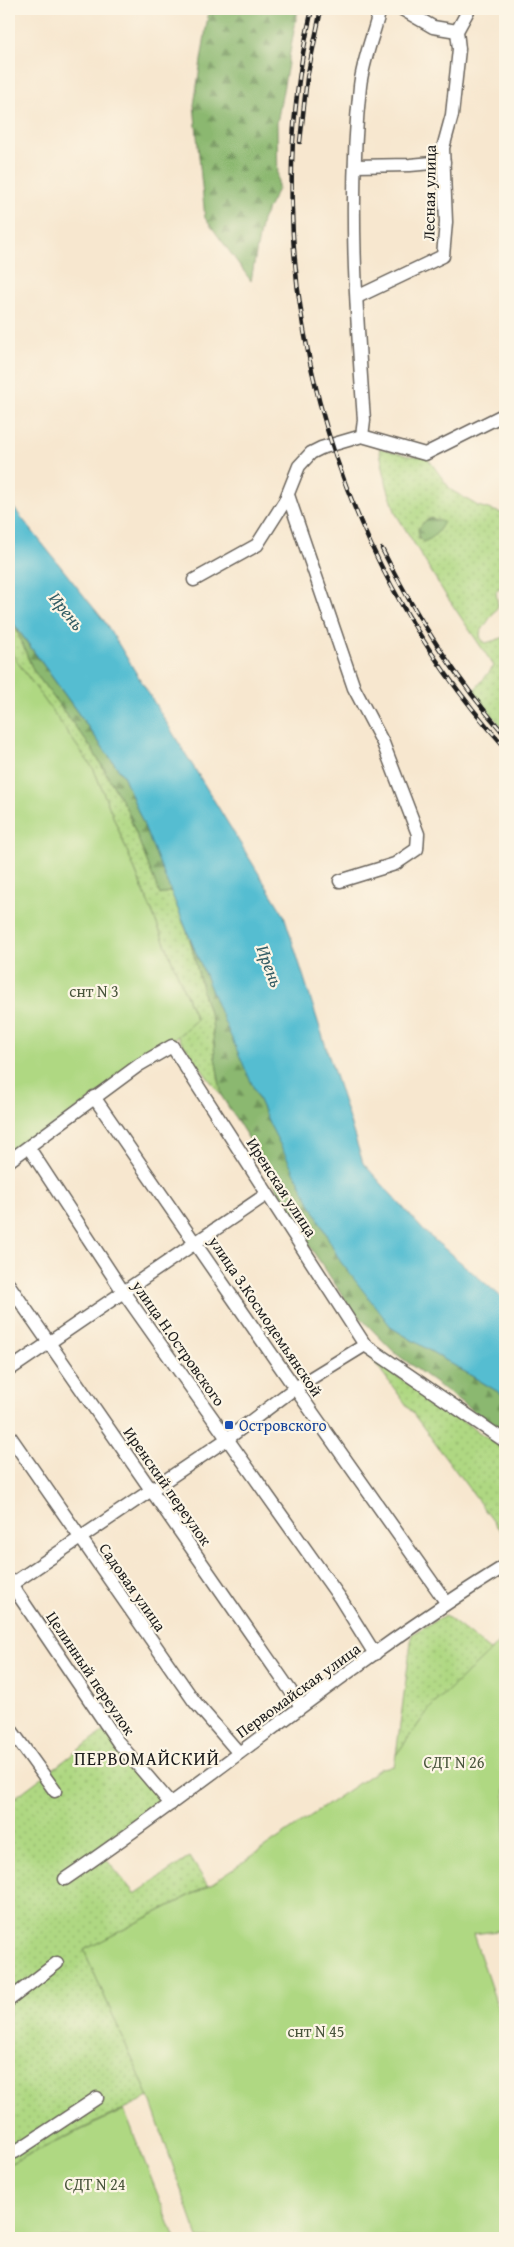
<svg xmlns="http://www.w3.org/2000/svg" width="514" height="2247" font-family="'Gentium Book Plus',serif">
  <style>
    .grass { fill: url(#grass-dots); stroke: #667a4f }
    .forest { fill: url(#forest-firs); stroke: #546a46 }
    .green { fill: #afd882; stroke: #667a4f }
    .water { fill: #54bdd1; stroke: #386c76 }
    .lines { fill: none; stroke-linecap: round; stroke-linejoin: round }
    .minor-casing { stroke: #69635b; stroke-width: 15 }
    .minor { stroke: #fff; stroke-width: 12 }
    .rail-casing { stroke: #1c1c1c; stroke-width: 4.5 }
    .rail { stroke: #fcf5e5; stroke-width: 2.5; stroke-dasharray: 8; stroke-linecap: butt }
    .transit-dot { fill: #1a4fb4; stroke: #fcf5e5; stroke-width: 2 }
    .labels { text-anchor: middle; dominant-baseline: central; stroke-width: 4.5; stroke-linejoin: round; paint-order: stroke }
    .street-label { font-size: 16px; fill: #1c1c1c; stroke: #fcf5e5 }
    .park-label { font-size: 16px; fill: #48543b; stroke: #fcf5e5 }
    .transit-label { font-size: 16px; fill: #164399; stroke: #fcf5e5; text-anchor: start }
    .water-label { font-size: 18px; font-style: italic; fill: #325c64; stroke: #fcf5e5 }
    .neighbourhood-label { font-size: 18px; letter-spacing: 1px; fill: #1c1c1c; stroke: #fcf5e5 }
  </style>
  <defs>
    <pattern id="grass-dots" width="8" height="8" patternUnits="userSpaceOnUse" patternTransform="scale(1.25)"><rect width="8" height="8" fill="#afd882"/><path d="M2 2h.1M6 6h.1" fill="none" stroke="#96b970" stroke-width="1.8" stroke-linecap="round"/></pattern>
    <pattern id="forest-firs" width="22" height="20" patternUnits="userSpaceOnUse" patternTransform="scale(1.25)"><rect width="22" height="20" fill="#8bb870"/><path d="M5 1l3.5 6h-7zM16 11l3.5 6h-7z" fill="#71955b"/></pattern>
  </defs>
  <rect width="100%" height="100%" fill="#fcf5e5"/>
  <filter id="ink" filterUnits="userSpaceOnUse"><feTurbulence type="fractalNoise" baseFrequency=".02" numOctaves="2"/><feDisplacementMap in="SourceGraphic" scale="10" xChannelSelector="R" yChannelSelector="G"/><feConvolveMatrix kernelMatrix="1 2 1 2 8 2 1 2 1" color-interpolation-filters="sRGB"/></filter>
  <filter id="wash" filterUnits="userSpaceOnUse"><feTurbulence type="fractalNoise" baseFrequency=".0096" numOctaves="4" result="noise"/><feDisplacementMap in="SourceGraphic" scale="20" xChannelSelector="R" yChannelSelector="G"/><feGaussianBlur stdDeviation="1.12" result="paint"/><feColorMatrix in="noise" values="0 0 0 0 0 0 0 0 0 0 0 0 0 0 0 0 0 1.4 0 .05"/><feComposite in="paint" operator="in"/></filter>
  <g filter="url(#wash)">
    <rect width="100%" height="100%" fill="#f7e7cf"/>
    <g class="grass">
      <polygon points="379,448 409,456 426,456 451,490 478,506 505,514 505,581 496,592 498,606 480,633 481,639 486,643 505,637 505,731 473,692 494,666 445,594 396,514 387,486"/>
      <polygon points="9,617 15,626 33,670 92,749 126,808 160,894 171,891 190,940 204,997 212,1021 215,1057 222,1097 177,1036 196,1019 94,770 9,650"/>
      <polygon points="364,1348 399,1377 505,1450 505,1537"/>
      <polygon points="445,1615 491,1651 431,1707 396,1755 412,1634"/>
      <polygon points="105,1730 167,1803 105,1858 135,1894 190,1857 208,1886 84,1950 149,2097 9,2164 9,1802"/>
    </g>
    <g class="forest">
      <polygon points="209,9 298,9 277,123 278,189 262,220 251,281 205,218 194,105"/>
      <path d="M431,518L444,522C438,532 435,538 423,542L419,538L418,529L424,522Z"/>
      <polygon points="15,626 124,777 171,891 160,895 126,808 92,749 33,670"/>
      <polygon points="190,940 270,1125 392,1328 505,1396 505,1428 492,1425 395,1353 351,1308 300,1232 261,1158 222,1097 215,1057 212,1021 204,997"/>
    </g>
    <g class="green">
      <polygon points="9,650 94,770 196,1020 170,1043 9,1157"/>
      <polygon points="505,1637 505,1930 473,1934 505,2029 505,2238 198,2238 149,2097 84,1950 205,1888 381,1768 394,1766 396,1755 431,1707"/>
      <polygon points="124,2110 175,2238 9,2238 9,2164"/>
    </g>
    <polygon class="water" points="9,502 105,622 284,915 363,1163 425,1232 505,1300 505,1396 392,1328 340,1261 270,1125 221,1014 124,777 9,617"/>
  </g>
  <g filter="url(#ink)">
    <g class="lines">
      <g class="minor-casing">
        <g id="minor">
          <polyline points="402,9 433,27 457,31"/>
          <polyline points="355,166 410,165 444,162"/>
          <polyline points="357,297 443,256 446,222 443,148 452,115 459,49 457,31 469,9"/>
          <path d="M362,436L364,420C356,310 348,196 360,86C363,60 374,34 380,9"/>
          <polyline points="288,495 354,688 383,743 418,834 417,849 395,864 340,881"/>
          <polyline points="194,580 257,545 285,501 299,466 311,453 321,448 362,436 425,454 505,414"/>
          <polyline points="94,1097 295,1388 446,1602"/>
          <polyline points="29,1148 124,1293 340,1598 375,1654"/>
          <polyline points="9,1161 139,1065 172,1046 365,1345 505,1441"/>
          <polyline points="9,1285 301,1706"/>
          <polyline points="9,1370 267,1194"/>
          <polyline points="9,1435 194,1701 239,1753"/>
          <polyline points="9,1581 118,1742 171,1804"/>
          <polyline points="9,1586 227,1439 295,1388 365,1345"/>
          <polyline points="9,1727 55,1791"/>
          <path d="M65,1879C214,1778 351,1661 505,1566"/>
          <polyline points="9,2000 57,1963"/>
          <polyline points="9,2153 15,2152 97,2098"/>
        </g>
      </g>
      <use href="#minor" class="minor"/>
      <g class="rail-casing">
        <g id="rail">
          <path d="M312,9C252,266 327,552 505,747"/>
          <polyline points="300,142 307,78 321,9"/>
          <path d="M382,549C415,615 456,679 505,735"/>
        </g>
      </g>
      <use href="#rail" class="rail"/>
    </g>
  </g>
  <rect class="transit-dot" x="224" y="1420" width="10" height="10" rx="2.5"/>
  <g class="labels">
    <g class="street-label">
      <text transform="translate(429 193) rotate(-89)">Лесная улица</text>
      <text transform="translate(282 1187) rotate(57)">Иренская улица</text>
      <text transform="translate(266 1316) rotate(56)">улица З.Космодемьянской</text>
      <text transform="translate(179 1343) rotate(55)">улица Н.Островского</text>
      <text transform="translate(168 1486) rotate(55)">Иренский переулок</text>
      <text transform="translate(133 1587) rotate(55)">Садовая улица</text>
      <text transform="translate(91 1673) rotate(56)">Целинный переулок</text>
      <text transform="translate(298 1690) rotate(-36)">Первомайская улица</text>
    </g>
    <g class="park-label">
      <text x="94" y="991">снт N 3</text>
      <text x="454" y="1762">СДТ N 26</text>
      <text x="316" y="2031">снт N 45</text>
      <text x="95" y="2184">СДТ N 24</text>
    </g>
    <g class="transit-label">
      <text x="239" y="1425">Островского</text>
    </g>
    <g class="water-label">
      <text transform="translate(67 611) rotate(51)">Ирень</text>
      <text transform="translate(270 966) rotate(69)">Ирень</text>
    </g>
    <g class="neighbourhood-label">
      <text x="147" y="1758">ПЕРВОМАЙСКИЙ</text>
    </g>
  </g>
  <rect width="514" height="2247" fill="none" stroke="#fcf5e5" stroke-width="30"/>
</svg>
